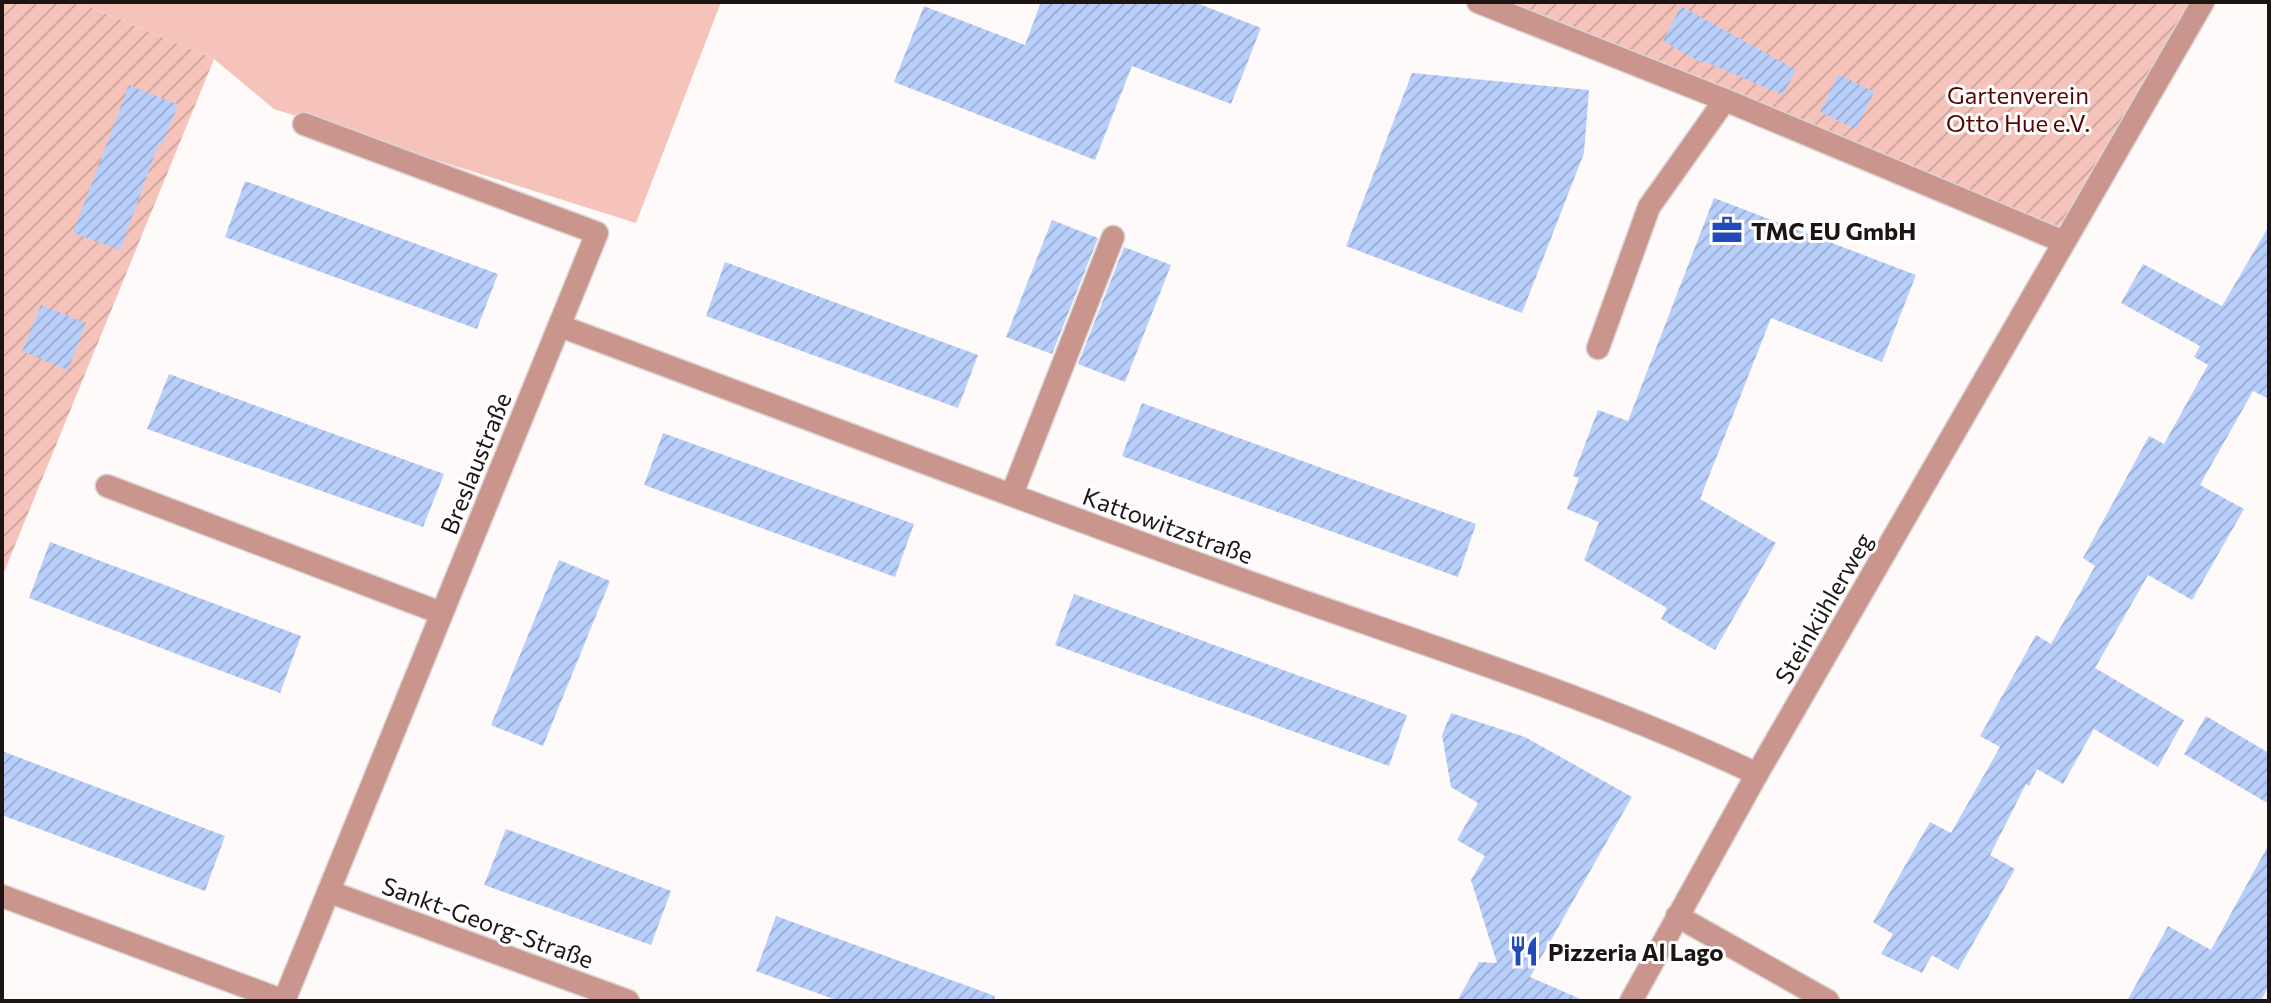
<svg xmlns="http://www.w3.org/2000/svg" width="2271" height="1003" font-family="Commissioner,sans-serif">
  <style>
    .park { fill: #f5c3ba }
    .garden { fill: url(#garden-furrows) }
    .building { fill: url(#building-hatch) }
    .lines { fill: none; stroke-linecap: round; stroke-linejoin: round }
    .service-casing { stroke: #dad5d4; stroke-width: 25 }
    .minor-casing { stroke: #dad5d4; stroke-width: 25 }
    .tertiary-casing { stroke: #dad5d4; stroke-width: 25 }
    .service { stroke: #ca958d; stroke-width: 22 }
    .minor { stroke: #ca958d; stroke-width: 22 }
    .tertiary { stroke: #ca958d; stroke-width: 22 }
    .labels { text-anchor: middle; dominant-baseline: central; stroke-width: 6; stroke-linejoin: round; paint-order: stroke }
    .park-label { font-size: 24px; fill: #580302; stroke: #fff }
    .poi-label { font-size: 24px; font-weight: bold; fill: #1c1514; stroke: #fff; text-anchor: start }
    .street-label { font-size: 24px; fill: #1c1514; stroke: #fff }
  </style>
  <defs>
    <pattern id="garden-furrows" width="10" height="10" patternUnits="userSpaceOnUse" patternTransform="scale(2)"><rect width="10" height="10" fill="#f5c3ba"/><path d="M-1 1l2-2M0 10L10 0M9 11l2-2" fill="none" stroke="#d1a79f"/></pattern>
    <pattern id="building-hatch" width="6" height="6" patternUnits="userSpaceOnUse" patternTransform="scale(2)"><rect width="6" height="6" fill="#b8cffc"/><path d="M-1 1l2-2M0 6l6-6M5 7l2-2" fill="none" stroke="#9eb1d7"/></pattern>
  </defs>
  <rect width="100%" height="100%" fill="#fefaf9"/>
  <polygon class="park" points="78,2 721,2 636,223 274,109 214,59"/>
  <g class="garden">
    <polygon points="2,2 78,2 214,59 2,577"/>
    <polygon points="1476,2 2203,2 2064,242"/>
  </g>
  <g class="building">
    <polygon points="1041,2 1194,2 1261,28 1231,104 1132,66 1095,160 894,82 924,6 1025,45"/>
    <polygon points="1681,6 1796,70 1783,95 1703,61 1702,63 1663,41"/>
    <polygon points="1412,73 1589,90 1584,153 1522,313 1346,246"/>
    <polygon points="1838,74 1874,92 1856,129 1820,112"/>
    <polygon points="129,85 178,105 162,144 159,143 120,250 73,233"/>
    <polygon points="245,181 498,274 477,329 225,237"/>
    <polygon points="1714,198 1916,275 1882,362 1771,318 1700,499 1776,543 1715,650 1661,619 1667,608 1584,560 1599,522 1567,509 1579,478 1573,476 1598,410 1628,421"/>
    <polygon points="1052,220 1098,238 1052,354 1006,337"/>
    <polygon points="2269,226 2269,399 2253,391 2200,485 2244,509 2192,600 2148,575 2095,668 2184,720 2158,767 2094,729 2063,784 2037,769 2029,786 2026,784 1990,855 2015,869 1958,970 1932,955 1922,973 1881,954 1893,934 1873,922 1930,822 1951,833 2000,747 1980,736 2036,635 2051,644 2095,566 2083,558 2149,436 2164,444 2208,365 2194,357 2200,346 2121,303 2143,264 2222,306"/>
    <polygon points="1124,247 1171,265 1125,382 1078,364"/>
    <polygon points="725,262 978,355 958,408 706,316"/>
    <polygon points="41,305 86,323 68,370 22,351"/>
    <polygon points="169,374 444,474 423,527 147,429"/>
    <polygon points="1142,403 1476,524 1458,577 1122,456"/>
    <polygon points="663,433 914,524 895,577 644,485"/>
    <polygon points="50,542 301,636 280,693 29,598"/>
    <polygon points="559,560 610,581 543,746 491,725"/>
    <polygon points="1074,594 1407,715 1389,766 1055,645"/>
    <polygon points="1451,713 1525,737 1632,797 1530,977 1585,1001 1457,1001 1479,962 1497,963 1471,880 1485,856 1457,840 1478,803 1451,787 1442,735"/>
    <polygon points="2206,716 2269,753 2269,804 2184,754"/>
    <polygon points="2,751 225,836 205,891 2,815"/>
    <polygon points="506,829 671,891 651,945 484,885"/>
    <polygon points="2269,844 2269,985 2261,1001 2127,1001 2168,926 2211,950"/>
    <polygon points="776,916 995,996 994,1001 839,1001 756,971"/>
  </g>
  <g class="lines">
    <g class="service-casing">
      <g id="service">
        <polyline points="1598,348 1649,207 1725,100"/>
        <polyline points="107,486 441,613"/>
        <polyline points="1012,494 1113,237"/>
        <polyline points="2,896 284,1001"/>
      </g>
    </g>
    <g class="minor-casing">
      <g id="minor">
        <polyline points="1478,2 1725,100 2064,242"/>
        <path d="M560,326C789,411 1017,499 1246,581C1418,643 1592,696 1757,774"/>
        <polyline points="330,892 628,1001"/>
        <polyline points="1677,916 1828,1001"/>
        <polyline points="284,1001 597,233 304,124"/>
      </g>
    </g>
    <g class="tertiary-casing">
      <polyline id="tertiary" points="1631,1001 1757,774 2203,2"/>
    </g>
    <use href="#service" class="service"/>
    <use href="#minor" class="minor"/>
    <use href="#tertiary" class="tertiary"/>
  </g>
  <defs>
    <g id="office-bare" transform="scale(2.4)"><path d="M-6-3h4V-5.5h4V-3h4V5H-6ZM-1-4.5V-3h2v-1.5ZM-6 0V1H6V0Z" fill="#214bb9" stroke="#fff" stroke-width="2.5" paint-order="stroke"/></g>
    <g id="restaurant-bare" transform="scale(2.4)"><path d="M-5-6h1v4h1v-4h1v4h1v-4h1v5L-1.5 .5V6h-2V.5L-5-1ZM5-6V6H3V1.5H1.5Q1.5-4 5-6Z" fill="#214bb9" stroke="#fff" stroke-width="2.5" paint-order="stroke"/></g>
  </defs>
  <g fill-rule="evenodd">
    <use href="#office-bare" x="1727" y="230"/>
    <use href="#restaurant-bare" x="1524" y="951"/>
  </g>
  <g class="labels">
    <g class="park-label">
      <text x="2018" y="94">Gartenverein<tspan x="2018" dy="28">Otto Hue e.V.</tspan></text>
    </g>
    <g class="poi-label">
      <text x="1751" y="230">TMC EU GmbH</text>
      <text x="1548" y="951">Pizzeria Al Lago</text>
    </g>
    <g class="street-label">
      <text transform="translate(475 463) rotate(-68)">Breslaustraße</text>
      <text transform="translate(1168 525) rotate(20)">Kattowitzstraße</text>
      <text transform="translate(1823 608) rotate(-60)">Steinkühlerweg</text>
      <text transform="translate(488 922) rotate(20)">Sankt-Georg-Straße</text>
    </g>
  </g>
  <rect width="2271" height="1003" fill="none" stroke="#1c1514" stroke-width="8"/>
</svg>
